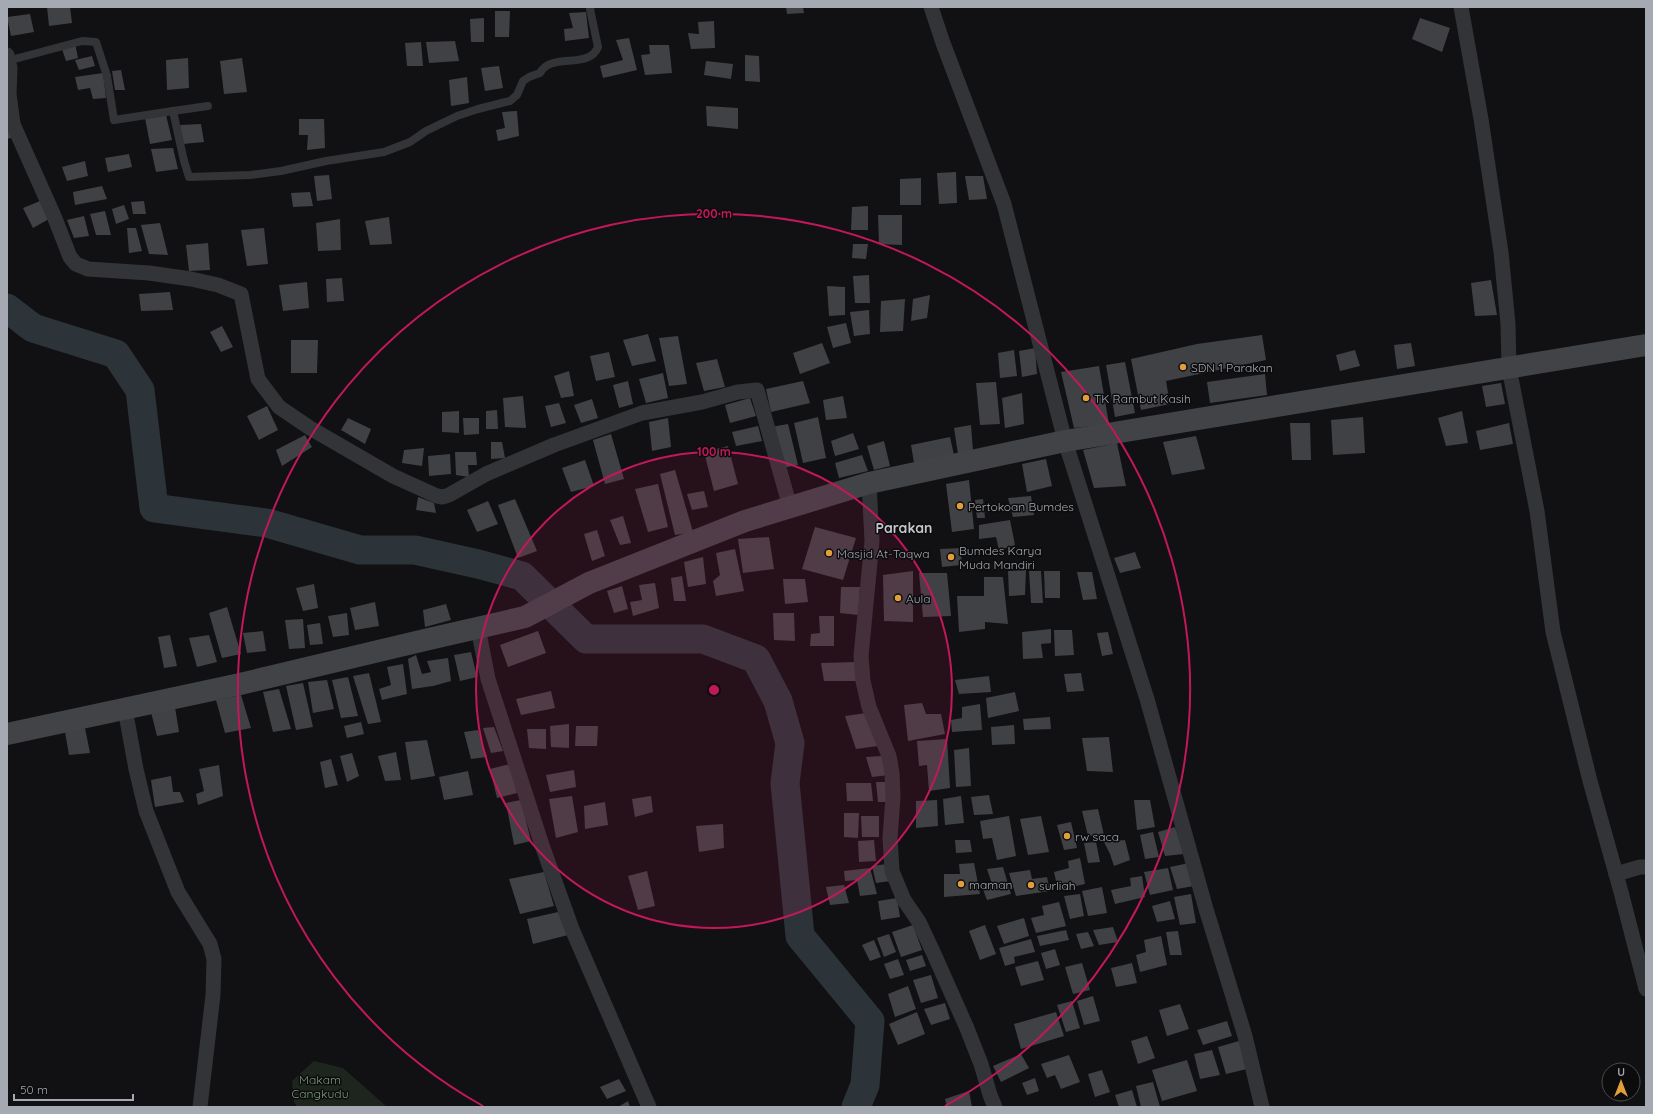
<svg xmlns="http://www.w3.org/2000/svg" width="1653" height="1114" font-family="Quicksand,sans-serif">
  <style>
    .green { fill: #1e251e }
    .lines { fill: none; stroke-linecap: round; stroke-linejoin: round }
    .river { stroke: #2c343a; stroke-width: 29 }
    .building { fill: #404145 }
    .lane { stroke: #333437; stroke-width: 8 }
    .street { stroke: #333437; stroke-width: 15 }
    .secondary { stroke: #414347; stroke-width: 22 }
    .ring { fill: none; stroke: #c2185b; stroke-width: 2 }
    .poi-dot { fill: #e19f3b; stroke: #0c0c0d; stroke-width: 1.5 }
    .labels { text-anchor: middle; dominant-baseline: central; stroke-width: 3; stroke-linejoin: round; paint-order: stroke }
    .poi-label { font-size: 12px; fill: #a4a9b2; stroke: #0c0c0d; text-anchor: start }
    .park-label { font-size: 12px; fill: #7c9c7c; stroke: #0c0c0d }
    .quarter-label { font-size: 14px; font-weight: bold; fill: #c4c8ce; stroke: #0c0c0d }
    .centre { fill: #c2185b; stroke: #0c0c0d; stroke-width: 2 }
    .ring-label { font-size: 12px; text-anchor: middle; font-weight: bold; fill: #c2185b; stroke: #0c0c0d; stroke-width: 3; stroke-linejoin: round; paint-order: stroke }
  </style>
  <rect width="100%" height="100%" fill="#111113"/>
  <polygon class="green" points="314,1061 343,1068 387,1107 297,1107 294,1102 292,1081"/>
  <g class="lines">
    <polyline class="river" points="7,308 33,328 116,354 140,390 154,508 267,523 360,550 415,550 478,564 522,576 586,639 703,639 756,659 778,701 790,743 785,783 800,936 870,1021 865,1085 856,1107"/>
  </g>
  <g class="building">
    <polygon points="47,7 70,7 72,23 49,26"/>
    <polygon points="786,7 803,7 804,13 787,14"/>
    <polygon points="495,11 510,11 509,37 495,37"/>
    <polygon points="586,12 589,38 565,41 564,29 573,28 569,13"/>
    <polygon points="30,14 34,32 11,36 7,17"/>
    <polygon points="484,18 484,42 471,42 470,19"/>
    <polygon points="1420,18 1450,28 1442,52 1412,39"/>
    <polygon points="714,21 715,48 691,49 688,33 699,34 698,22"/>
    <polygon points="629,38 637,70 603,78 600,66 623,60 616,40"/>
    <polygon points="455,41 459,61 429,63 426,42"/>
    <polygon points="421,42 423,66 407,66 405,43"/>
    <polygon points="75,43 78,58 66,61 61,46"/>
    <polygon points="649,45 669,45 672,73 645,75 641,55 650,54"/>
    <polygon points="745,55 759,56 760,82 745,81"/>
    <polygon points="92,56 95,66 79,70 75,60"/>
    <polygon points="188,58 189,88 167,90 166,60"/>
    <polygon points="242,58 247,92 224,94 220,61"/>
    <polygon points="706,61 733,64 731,79 704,75"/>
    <polygon points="499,66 503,88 485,91 481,68"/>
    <polygon points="121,70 125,90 115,90 112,71"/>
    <polygon points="103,73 106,98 93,99 90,88 78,90 75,77"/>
    <polygon points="467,77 469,103 451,106 449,80"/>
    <polygon points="706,106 738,108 738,129 707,126"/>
    <polygon points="517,111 519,136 498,141 496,130 505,128 502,112"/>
    <polygon points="166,115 172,140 150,144 145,118"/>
    <polygon points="7,117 14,137 7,139"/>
    <polygon points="299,119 324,119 325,148 307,150 308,135 299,135"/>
    <polygon points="201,124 204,142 183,144 180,125"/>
    <polygon points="173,148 178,169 156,172 151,149"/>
    <polygon points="129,154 132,167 108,172 105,158"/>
    <polygon points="85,161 88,176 67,181 62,167"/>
    <polygon points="956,172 957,203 939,204 937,173"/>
    <polygon points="329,175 332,199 317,201 314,176"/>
    <polygon points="965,176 983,176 987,199 969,200"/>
    <polygon points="921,178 921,205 900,205 900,179"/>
    <polygon points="102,186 107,199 75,205 73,192"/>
    <polygon points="310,192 313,206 293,207 291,193"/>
    <polygon points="40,201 49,219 33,228 23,208"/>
    <polygon points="144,201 146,214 133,214 131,202"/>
    <polygon points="124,205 129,219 116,224 112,209"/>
    <polygon points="868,206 868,230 851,230 852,207"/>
    <polygon points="105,211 111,235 96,235 90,214"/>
    <polygon points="878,215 902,215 902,245 879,244"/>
    <polygon points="84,216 89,236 74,238 67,220"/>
    <polygon points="389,217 392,244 370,245 365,221"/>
    <polygon points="340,219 341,250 318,251 316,223"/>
    <polygon points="160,223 168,255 149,254 141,225"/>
    <polygon points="127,228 136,228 142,251 129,253"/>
    <polygon points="264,228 268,264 247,266 241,230"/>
    <polygon points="208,243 210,270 189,271 186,245"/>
    <polygon points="853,244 868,244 866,259 852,258"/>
    <polygon points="869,275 870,303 855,303 853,276"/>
    <polygon points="342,278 344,301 327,302 326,279"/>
    <polygon points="1491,280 1497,315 1475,316 1471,283"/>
    <polygon points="307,282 309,308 283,311 279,285"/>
    <polygon points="827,286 845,287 845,315 829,316"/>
    <polygon points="170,292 173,310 141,311 139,294"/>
    <polygon points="930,295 927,318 911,321 913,299"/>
    <polygon points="905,299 903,331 880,332 881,301"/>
    <polygon points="869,310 870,334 854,336 850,312"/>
    <polygon points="846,323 851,343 833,348 827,327"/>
    <polygon points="222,326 233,347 221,352 210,332"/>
    <polygon points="648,334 656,361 632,366 623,340"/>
    <polygon points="1262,335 1266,360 1166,381 1170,404 1141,410 1131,359 1197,344"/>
    <polygon points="678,336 687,384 669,386 659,338"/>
    <polygon points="291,340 318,340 317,373 291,373"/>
    <polygon points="822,343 830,363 800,374 793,353"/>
    <polygon points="1411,343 1415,366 1397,369 1394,345"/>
    <polygon points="1035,348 1037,374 1022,377 1019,351"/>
    <polygon points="1014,350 1017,376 1000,378 998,353"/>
    <polygon points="1355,350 1360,366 1340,371 1336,355"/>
    <polygon points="609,352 615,377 596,381 590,356"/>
    <polygon points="717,359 725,387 704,391 696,363"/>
    <polygon points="1125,362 1135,413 1115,417 1106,365"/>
    <polygon points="1099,366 1109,424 1074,428 1061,372"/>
    <polygon points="569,371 574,396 561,398 554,376"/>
    <polygon points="663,373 668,398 646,403 639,379"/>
    <polygon points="1265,374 1267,395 1210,403 1207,382"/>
    <polygon points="628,381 633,404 619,408 613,385"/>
    <polygon points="803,381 810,403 771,412 766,389"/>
    <polygon points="996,382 1000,424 980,425 976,383"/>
    <polygon points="1501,383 1505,404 1486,407 1482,386"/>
    <polygon points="1022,393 1024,424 1005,428 1002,398"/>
    <polygon points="523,396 526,428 505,427 503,398"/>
    <polygon points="843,396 847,418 826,420 823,400"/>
    <polygon points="750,398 756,416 730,423 725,405"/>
    <polygon points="592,399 598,418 581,423 574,405"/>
    <polygon points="559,403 566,423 551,427 545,406"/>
    <polygon points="267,406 278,430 259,440 247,416"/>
    <polygon points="497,410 498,429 486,429 486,411"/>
    <polygon points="459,411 459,433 442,432 442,412"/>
    <polygon points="1462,411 1468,443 1446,446 1438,418"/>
    <polygon points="818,417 826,458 803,463 794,423"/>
    <polygon points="1363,417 1365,453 1333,455 1331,420"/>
    <polygon points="348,418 371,429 365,444 341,430"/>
    <polygon points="463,418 479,418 479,434 464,435"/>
    <polygon points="668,418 671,447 652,451 649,422"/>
    <polygon points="1290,423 1310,423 1311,460 1292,460"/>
    <polygon points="1509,423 1513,444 1480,450 1476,431"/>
    <polygon points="788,424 798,465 782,468 771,427"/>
    <polygon points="971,425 973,451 958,454 954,428"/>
    <polygon points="758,426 762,441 736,446 732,432"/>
    <polygon points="853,433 859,449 835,456 831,441"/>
    <polygon points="611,434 624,479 605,484 593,440"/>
    <polygon points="305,435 312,447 282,466 276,450"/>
    <polygon points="1196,436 1205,469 1172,475 1163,442"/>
    <polygon points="950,437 954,455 914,463 911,445"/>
    <polygon points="884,441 890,466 874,470 867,446"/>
    <polygon points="491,442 502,442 505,458 491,459"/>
    <polygon points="1117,443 1126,486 1094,488 1083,450"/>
    <polygon points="728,446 738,484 714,491 704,452"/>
    <polygon points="424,448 422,466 402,463 404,450"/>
    <polygon points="455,452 476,452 477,465 468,465 469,477 456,475"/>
    <polygon points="450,454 451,474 429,476 428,456"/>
    <polygon points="862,455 868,471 839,478 835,463"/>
    <polygon points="1046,459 1052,486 1027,492 1022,464"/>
    <polygon points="585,460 594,486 571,492 562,468"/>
    <polygon points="675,470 693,532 675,535 660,474"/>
    <polygon points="969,480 974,529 952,532 946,484"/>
    <polygon points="658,484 668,527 648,532 635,489"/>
    <polygon points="704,491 708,507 692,510 687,494"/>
    <polygon points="1031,496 1034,515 1013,517 1008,498"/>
    <polygon points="418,497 434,503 436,513 416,510"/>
    <polygon points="515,499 537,551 518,558 498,505"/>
    <polygon points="983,499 985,518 977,518 975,500"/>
    <polygon points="488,501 498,524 477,532 467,510"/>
    <polygon points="623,516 631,543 620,545 610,520"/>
    <polygon points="1010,520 1015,545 999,550 996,537 979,539 979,525"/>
    <polygon points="815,527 856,538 843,580 802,569"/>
    <polygon points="597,530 605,556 592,561 584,534"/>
    <polygon points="769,537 774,569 743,573 738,539"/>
    <polygon points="962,548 961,565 942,567 940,549"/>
    <polygon points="735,549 744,591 716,596 713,581 720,575 716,553"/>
    <polygon points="1135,552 1141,568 1120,573 1114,558"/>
    <polygon points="703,557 706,584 688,587 684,562"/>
    <polygon points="1026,570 1025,595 1009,596 1008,571"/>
    <polygon points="913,571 913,622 884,621 883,575"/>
    <polygon points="1029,571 1041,571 1043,603 1031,603"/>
    <polygon points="1044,571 1060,571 1060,598 1045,598"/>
    <polygon points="1077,572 1092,572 1097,599 1083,600"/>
    <polygon points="919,573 947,573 951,616 923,617"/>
    <polygon points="682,576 686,601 674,601 671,578"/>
    <polygon points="984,577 1003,577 1008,624 985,622 985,629 959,632 957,596 984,596 984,605"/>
    <polygon points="783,579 805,579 808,602 785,604"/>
    <polygon points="655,583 659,608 633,616 630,602 642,600 639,585"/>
    <polygon points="314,584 318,608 303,611 296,588"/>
    <polygon points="622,586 628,609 614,613 607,591"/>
    <polygon points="841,587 860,587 858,615 840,613"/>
    <polygon points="375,602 379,626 355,630 350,608"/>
    <polygon points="446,604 451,620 425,627 423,610"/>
    <polygon points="227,607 241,654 222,658 209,613"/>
    <polygon points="347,613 349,635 333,637 328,616"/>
    <polygon points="773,613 794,613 795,641 774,640"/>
    <polygon points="819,616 834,616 834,646 810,646 811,634 820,633"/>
    <polygon points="303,619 305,648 289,649 285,620"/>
    <polygon points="320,623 323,644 310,645 307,625"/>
    <polygon points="1051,629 1051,643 1041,644 1043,658 1023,659 1022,632"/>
    <polygon points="1054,630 1072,630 1074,655 1055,656"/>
    <polygon points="263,631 266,651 247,653 243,633"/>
    <polygon points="538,631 546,653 508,667 500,645"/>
    <polygon points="1108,632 1113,654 1102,656 1097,633"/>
    <polygon points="170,635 177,666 164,668 158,637"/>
    <polygon points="209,635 217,662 197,667 189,638"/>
    <polygon points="471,652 477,677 460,681 454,655"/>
    <polygon points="416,655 422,674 431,672 427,661 448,658 451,681 433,686 412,689 408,659"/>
    <polygon points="856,662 858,681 824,681 821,663"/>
    <polygon points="403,664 407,694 382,700 379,689 391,685 387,667"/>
    <polygon points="369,673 381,722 368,724 353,676"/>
    <polygon points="1081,673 1084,691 1067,692 1064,674"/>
    <polygon points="989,676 991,692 959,694 955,680"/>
    <polygon points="348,677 358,716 341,718 332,680"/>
    <polygon points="327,680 334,709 313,713 308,682"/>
    <polygon points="303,683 313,727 296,730 286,686"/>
    <polygon points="279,689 291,729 273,732 263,692"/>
    <polygon points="551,691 555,708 521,715 516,699"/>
    <polygon points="1015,692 1019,711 988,718 986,698"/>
    <polygon points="241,695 251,728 225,733 216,700"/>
    <polygon points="922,703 926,714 941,714 945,734 908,741 904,705"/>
    <polygon points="980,704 982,730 952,732 951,720 962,718 962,707"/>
    <polygon points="175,707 179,732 157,736 151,712"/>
    <polygon points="866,713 878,746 856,749 845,716"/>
    <polygon points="1050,717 1051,729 1024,730 1023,719"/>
    <polygon points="361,722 364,734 347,738 344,726"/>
    <polygon points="569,724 569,748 551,747 550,726"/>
    <polygon points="1014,725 1015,744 992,745 991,727"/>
    <polygon points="576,726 598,726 597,746 575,746"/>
    <polygon points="494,727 503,751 491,753 483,728"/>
    <polygon points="85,728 90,753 69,755 65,732"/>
    <polygon points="527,729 546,729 546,749 529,748"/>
    <polygon points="478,730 487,757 471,759 464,732"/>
    <polygon points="1109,737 1113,772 1087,771 1082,738"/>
    <polygon points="947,739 950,788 929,791 927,765 919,766 917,741"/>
    <polygon points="427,740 435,776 411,780 405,742"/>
    <polygon points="969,748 971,786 956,787 954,750"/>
    <polygon points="396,752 401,780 385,781 378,756"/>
    <polygon points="352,753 359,776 347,782 340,756"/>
    <polygon points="882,756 889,775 872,777 866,757"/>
    <polygon points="331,759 338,785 325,788 320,762"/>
    <polygon points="510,764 517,793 497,798 490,769"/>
    <polygon points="219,765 223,796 198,805 196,794 204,791 199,769"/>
    <polygon points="574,770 576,787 550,792 546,775"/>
    <polygon points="468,771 473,795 444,800 439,777"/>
    <polygon points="171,776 173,792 180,792 184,802 155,807 151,780"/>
    <polygon points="876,782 887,782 889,802 878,802"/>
    <polygon points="846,783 871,783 873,801 847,801"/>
    <polygon points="989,795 993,814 974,815 971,797"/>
    <polygon points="572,796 578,832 556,838 549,799"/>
    <polygon points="651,796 653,812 635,817 632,799"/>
    <polygon points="961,796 964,823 945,825 943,799"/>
    <polygon points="521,800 531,841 514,845 506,803"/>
    <polygon points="937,800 938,826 916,828 916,801"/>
    <polygon points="1134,800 1150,800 1155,827 1137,830"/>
    <polygon points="605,802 608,825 585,829 584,806"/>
    <polygon points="1098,809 1104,835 1088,836 1082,811"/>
    <polygon points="844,813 859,813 858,838 844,837"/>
    <polygon points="861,816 879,816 879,837 862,837"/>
    <polygon points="1009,816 1016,856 997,860 992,838 983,839 980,821"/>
    <polygon points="1041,816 1049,852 1028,855 1020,819"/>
    <polygon points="1071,822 1077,848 1064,850 1057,825"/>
    <polygon points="723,824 724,848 699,852 696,826"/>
    <polygon points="1175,827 1184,854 1165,856 1158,832"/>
    <polygon points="1153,832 1159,857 1145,859 1140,835"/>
    <polygon points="874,840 876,861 859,862 858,841"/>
    <polygon points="955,840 970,840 972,852 956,853"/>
    <polygon points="1125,840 1130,860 1114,866 1110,854 1104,842"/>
    <polygon points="1096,842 1100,862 1088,863 1084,843"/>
    <polygon points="1080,858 1085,884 1058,890 1054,872 1069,868 1068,861"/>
    <polygon points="974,863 980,894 944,897 944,874 960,874 959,864"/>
    <polygon points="1189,863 1194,886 1177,889 1170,867"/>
    <polygon points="887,864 891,881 876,883 872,866"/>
    <polygon points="1003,867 1011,894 987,900 982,887 992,884 987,869"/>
    <polygon points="870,868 877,894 860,896 857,880 845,881 844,871"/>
    <polygon points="1168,868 1173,890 1150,895 1144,872"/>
    <polygon points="1030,870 1032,879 1047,877 1050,891 1016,896 1009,873"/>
    <polygon points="647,871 655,906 638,910 628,876"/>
    <polygon points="544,872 554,906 520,914 509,879"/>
    <polygon points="1142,876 1145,897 1115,904 1111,890 1131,886 1130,878"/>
    <polygon points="844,885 849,903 830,905 826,887"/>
    <polygon points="1102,887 1107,913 1088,916 1082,891"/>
    <polygon points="1080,894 1084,916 1070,919 1064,896"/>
    <polygon points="1191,894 1196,923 1180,925 1174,897"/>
    <polygon points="897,898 900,917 881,920 878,901"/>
    <polygon points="1170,901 1175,919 1157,922 1152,906"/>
    <polygon points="1059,902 1066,926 1036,933 1031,918 1044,915 1042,906"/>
    <polygon points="558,912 568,935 533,944 527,919"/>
    <polygon points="1024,918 1029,936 1004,944 997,926"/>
    <polygon points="913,925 922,950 901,957 892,932"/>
    <polygon points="985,925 996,954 980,960 969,931"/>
    <polygon points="1113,927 1118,942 1099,945 1093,930"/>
    <polygon points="1066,930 1069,940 1040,946 1037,936"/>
    <polygon points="1178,931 1182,955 1170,955 1166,932"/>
    <polygon points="1088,932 1094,946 1081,949 1076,934"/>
    <polygon points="889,934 896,952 884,957 877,938"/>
    <polygon points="1161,936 1167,965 1140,972 1136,955 1146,952 1144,940"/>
    <polygon points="1031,939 1035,952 1014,957 1015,963 1005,966 999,948"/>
    <polygon points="874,940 881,957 870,961 862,945"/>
    <polygon points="1055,949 1060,965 1046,969 1041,953"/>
    <polygon points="922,955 926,966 910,971 906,960"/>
    <polygon points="898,959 904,975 890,979 884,964"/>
    <polygon points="1038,961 1044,980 1021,986 1015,967"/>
    <polygon points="1082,963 1090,990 1073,994 1065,967"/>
    <polygon points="1132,963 1137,983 1116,987 1111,968"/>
    <polygon points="931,975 938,998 921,1003 913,980"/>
    <polygon points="908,986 916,1009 895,1017 888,994"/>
    <polygon points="1093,996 1100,1021 1084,1025 1077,1001"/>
    <polygon points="1072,1001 1080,1028 1066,1032 1057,1005"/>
    <polygon points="945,1003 950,1019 931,1025 924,1009"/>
    <polygon points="1180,1004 1189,1029 1167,1036 1159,1010"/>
    <polygon points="917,1012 925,1034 898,1045 889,1024"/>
    <polygon points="1056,1012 1064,1036 1021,1049 1014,1024"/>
    <polygon points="1227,1021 1232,1036 1203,1045 1197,1030"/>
    <polygon points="1147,1036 1155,1058 1138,1064 1131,1041"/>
    <polygon points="1239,1041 1247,1069 1226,1074 1218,1047"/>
    <polygon points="1212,1050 1220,1075 1200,1079 1194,1054"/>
    <polygon points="1021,1054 1029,1068 1001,1082 993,1066"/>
    <polygon points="1069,1055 1080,1082 1061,1089 1055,1075 1047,1078 1041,1064"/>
    <polygon points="1187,1060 1197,1091 1162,1101 1152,1070"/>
    <polygon points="1102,1070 1110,1092 1095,1097 1088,1074"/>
    <polygon points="1035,1078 1039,1091 1027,1095 1022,1083"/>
    <polygon points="619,1079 626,1091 607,1099 600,1087"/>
    <polygon points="1153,1082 1160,1107 1141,1107 1136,1086"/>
    <polygon points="1132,1090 1137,1107 1119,1107 1115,1095"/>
    <polygon points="969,1091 972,1107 947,1107 945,1099"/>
    <polygon points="628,1101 630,1107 618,1107"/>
  </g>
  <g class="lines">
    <g class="lane">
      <path d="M7,61L82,41L96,42L107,76L114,120L173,111L184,161L189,177L250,175L281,171L326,161L384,152L410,142L426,131L457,116L478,109L510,101L517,95L523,81L529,77L540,73C550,52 589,70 598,47L590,9L591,7"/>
      <polyline points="173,111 208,106"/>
    </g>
    <g class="street">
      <polyline points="931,7 943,43 1004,204 1065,441 1147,699 1206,909 1245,1036 1262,1107"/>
      <polyline points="1461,7 1481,119 1501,252 1508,324 1509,368 1537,511 1553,632 1590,781 1621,892 1646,989"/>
      <polyline points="7,55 10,68 9,94 13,124 54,216 70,257 76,264 88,269 149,273 191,279 218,285 241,294 258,379 279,407 310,428 393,476 437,496 443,497 449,495 486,474 554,445 642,413 702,402 738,392 757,390 790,507"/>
      <polyline points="869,483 872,541 861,656 863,681 869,707 889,756 892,773 893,797 890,838 892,871 904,900 919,922 934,954 966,1026 981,1064 990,1095 995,1107"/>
      <polyline points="478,628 488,679 543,848 572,929 649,1107"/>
      <polyline points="125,709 136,769 146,811 178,892 210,944 214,959 213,995 200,1107"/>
      <polyline points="1616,874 1640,867 1646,867"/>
    </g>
    <polyline class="secondary" points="7,734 240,684 429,639 525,617 589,583 745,521 869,483 1065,441 1646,345"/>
  </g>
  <circle cx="714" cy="690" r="238" fill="#c2185b" fill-opacity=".12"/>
  <g class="ring">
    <circle cx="714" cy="690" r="238"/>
    <path d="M483 1106A476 476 0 1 1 945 1106"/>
  </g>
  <g class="poi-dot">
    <circle cx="1183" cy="367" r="4"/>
    <circle cx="1086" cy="398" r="4"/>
    <circle cx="960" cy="506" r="4"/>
    <circle cx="829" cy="553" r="4"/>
    <circle cx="951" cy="557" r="4"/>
    <circle cx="898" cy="598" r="4"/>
    <circle cx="1067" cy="836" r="4"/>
    <circle cx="961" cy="884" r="4"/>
    <circle cx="1031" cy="885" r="4"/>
  </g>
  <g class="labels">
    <g class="poi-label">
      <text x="1191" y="367">SDN 1 Parakan</text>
      <text x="1094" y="398">TK Rambut Kasih</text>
      <text x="968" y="506">Pertokoan Bumdes</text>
      <text x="959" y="550">Bumdes Karya<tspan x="959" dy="14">Muda Mandiri</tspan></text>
      <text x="837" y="553">Masjid At-Taqwa</text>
      <text x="906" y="598">Aula</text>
      <text x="1075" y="836">rw saca</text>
      <text x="969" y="884">maman</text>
      <text x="1039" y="885">surliah</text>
    </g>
    <g class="park-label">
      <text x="320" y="1079">Makam<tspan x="320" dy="14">Cangkudu</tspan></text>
    </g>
    <g class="quarter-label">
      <text x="904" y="528">Parakan</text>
    </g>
  </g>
  <circle cx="714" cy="690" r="6" class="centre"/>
  <g class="ring-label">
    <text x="714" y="218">200 m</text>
    <text x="714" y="456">100 m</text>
  </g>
  <rect width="1653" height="1114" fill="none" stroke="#a4a9b2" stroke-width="16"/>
  <g transform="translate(1621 1082)"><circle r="19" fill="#0c0c0d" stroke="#494b4f"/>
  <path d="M0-3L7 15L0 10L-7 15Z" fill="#e19f3b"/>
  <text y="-6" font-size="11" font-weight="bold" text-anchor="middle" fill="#a4a9b2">U</text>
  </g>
  <path d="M14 1094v6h119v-6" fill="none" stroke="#a4a9b2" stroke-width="2"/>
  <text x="20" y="1094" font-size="12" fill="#a4a9b2" stroke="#0c0c0d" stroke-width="3" paint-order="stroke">50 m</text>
</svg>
